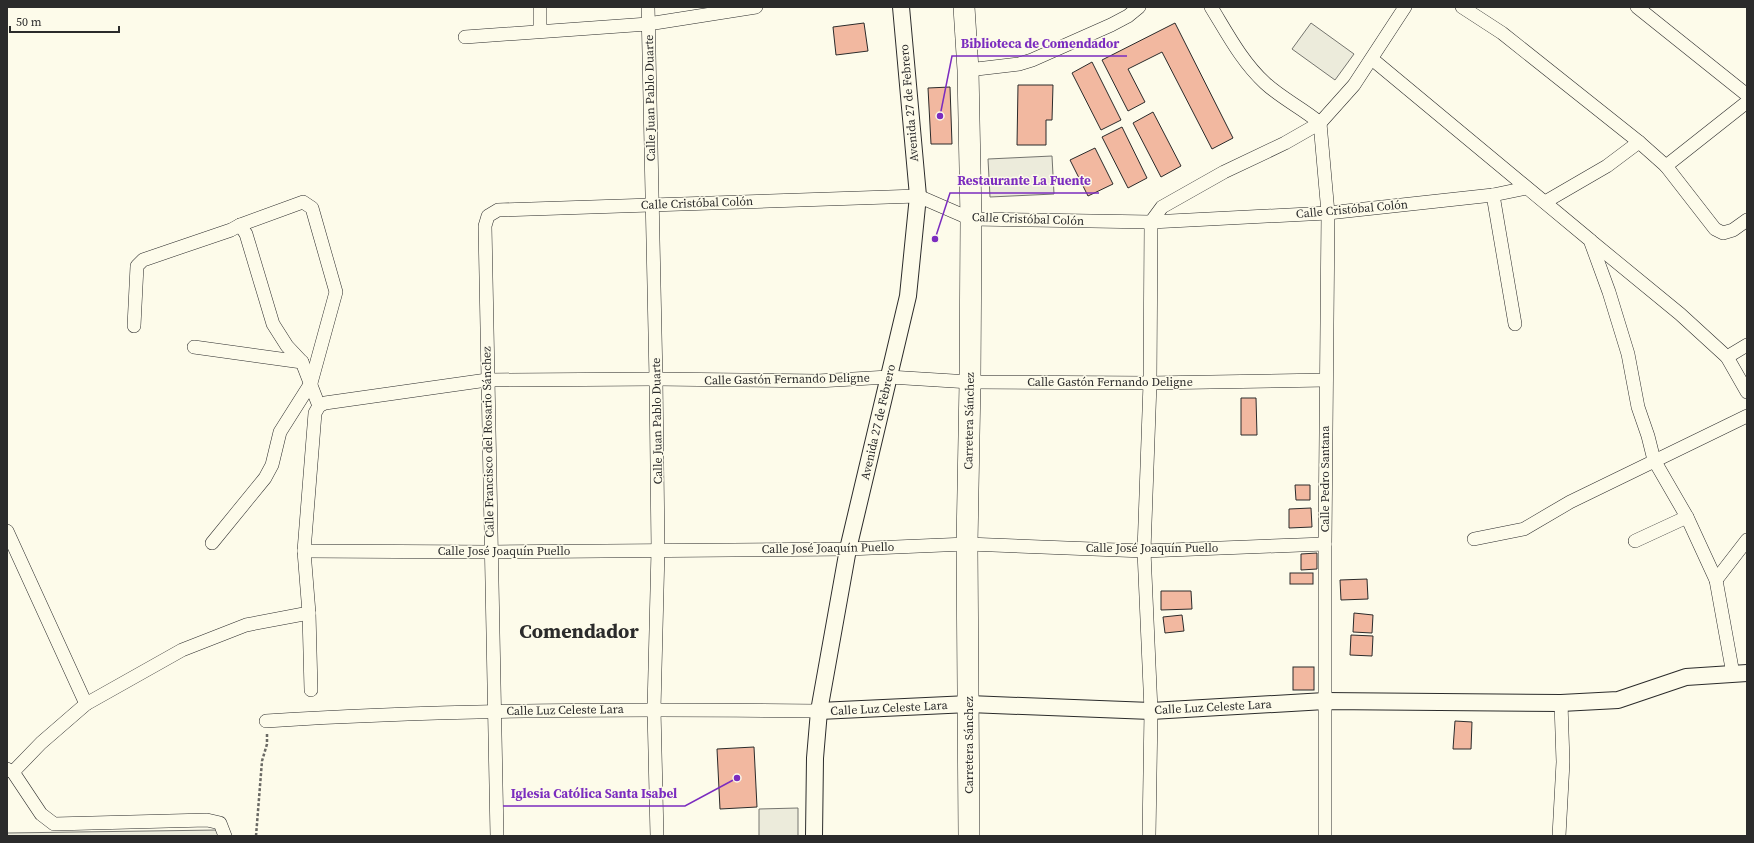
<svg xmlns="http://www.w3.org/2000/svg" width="1754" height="843" font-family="'Source Serif 4',serif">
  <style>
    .green { fill: #ecebdb; stroke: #74746e }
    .building { fill: #f2b8a0; stroke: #2b2b2b }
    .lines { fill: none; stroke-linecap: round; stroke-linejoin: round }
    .minor-casing { stroke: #2b2b2b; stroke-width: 14 }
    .tertiary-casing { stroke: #2b2b2b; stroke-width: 18 }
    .primary-casing { stroke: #2b2b2b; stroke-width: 22 }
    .path { stroke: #6a6964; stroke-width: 2.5; stroke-dasharray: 3 2; stroke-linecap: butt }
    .minor { stroke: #fdfbea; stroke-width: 13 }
    .tertiary { stroke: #fdfbea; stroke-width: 16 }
    .primary { stroke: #fdfbea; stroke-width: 21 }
    .labels { text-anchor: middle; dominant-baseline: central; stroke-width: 3; stroke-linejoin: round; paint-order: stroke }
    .street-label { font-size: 12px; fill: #2b2b2b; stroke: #fdfbea }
    .town-label { font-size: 20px; font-weight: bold; fill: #2b2b2b; stroke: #fdfbea }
    .leader { fill: none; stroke: #7b2cbf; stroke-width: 1.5 }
    .callout-dot { fill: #7b2cbf; stroke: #fdfbea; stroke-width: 1.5 }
    .callout-label { font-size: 13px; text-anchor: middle; font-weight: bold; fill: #7b2cbf; stroke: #fdfbea; stroke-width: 3; stroke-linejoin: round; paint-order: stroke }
  </style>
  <rect width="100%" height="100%" fill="#fdfbea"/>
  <g class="green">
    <polygon points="1311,23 1354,54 1335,80 1292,49"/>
    <polygon points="1052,156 1054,194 990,197 988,159"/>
    <polygon points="798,808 798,836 759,836 759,809"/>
    <polygon points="218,830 218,836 7,836 7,833"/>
  </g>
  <g class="building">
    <polygon points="864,23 868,51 836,55 833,27"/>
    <polygon points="1175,23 1233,138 1212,149 1162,52 1128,69 1145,102 1128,111 1102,60"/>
    <polygon points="1092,62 1121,120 1101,130 1072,73"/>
    <polygon points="1018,85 1053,85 1052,120 1046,120 1046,145 1017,145"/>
    <polygon points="950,87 952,144 931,144 928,88"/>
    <polygon points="1153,112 1181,166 1161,177 1133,123"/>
    <polygon points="1122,127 1147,178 1128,188 1102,137"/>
    <polygon points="1095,148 1113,184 1088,196 1070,160"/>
    <polygon points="1241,398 1256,398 1257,435 1241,435"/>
    <polygon points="1295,485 1310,485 1310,500 1296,500"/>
    <polygon points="1311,508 1312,527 1289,528 1289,509"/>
    <polygon points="1317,553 1317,569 1301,570 1301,554"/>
    <rect x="1290" y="573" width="23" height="11"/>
    <polygon points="1367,579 1368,599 1341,600 1340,580"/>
    <polygon points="1161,591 1191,591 1192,609 1161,610"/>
    <polygon points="1354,613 1373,615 1372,633 1353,632"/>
    <polygon points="1182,615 1184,631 1165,633 1163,617"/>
    <polygon points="1351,635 1373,636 1372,656 1350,655"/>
    <rect x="1293" y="667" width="21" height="23"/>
    <polygon points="1455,721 1472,722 1471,749 1453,749"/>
    <polygon points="754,747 757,807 720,809 717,749"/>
  </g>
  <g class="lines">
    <g class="minor-casing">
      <g id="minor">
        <polyline points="540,7 540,31"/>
        <polyline points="648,7 656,379 658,550 654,709 657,836"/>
        <path d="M1211,7C1227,33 1242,62 1265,83C1281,98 1302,108 1320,123L1328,213L1325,544V836"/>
        <polyline points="1462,7 1502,33 1639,142"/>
        <polyline points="1637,7 1747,95"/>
        <polyline points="465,37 648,24 756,7"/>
        <polyline points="1372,59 1590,240 1609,292 1628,354 1638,407 1648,436 1654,460 1687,517 1716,580 1733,674"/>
        <polyline points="968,70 1019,64 1032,60 1111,25 1128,16 1139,7"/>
        <polyline points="1666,166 1715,229 1723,233 1733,230 1747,220"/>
        <polyline points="1493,195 1515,324"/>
        <polyline points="1545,202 1607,166 1639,142 1666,166 1747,102"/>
        <polyline points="1591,241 1680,314 1727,357 1747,392"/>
        <polyline points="134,326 137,266 143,260 231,230 240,225 246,234 273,324 287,346 302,362 319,406"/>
        <polyline points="194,347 302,362"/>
        <polyline points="1727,357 1747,345"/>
        <polyline points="7,531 86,704"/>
        <polyline points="1474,539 1524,529 1570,502 1747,416"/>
        <polyline points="1635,541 1687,517"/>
        <polyline points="212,543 265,478 272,465 280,432 311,383 336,292 312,208 303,202 240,225"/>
        <polyline points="304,551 491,552 848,549 967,544 1144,551 1325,544"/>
        <polyline points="1716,580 1747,540"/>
        <polyline points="311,690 309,613 304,551 315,413 319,406 325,403 487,380 656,379 817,381 889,377 970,382 1150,383 1326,380"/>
        <path d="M266,721C450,709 635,709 819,711"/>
        <polyline points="7,769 13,772 41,814 54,824 207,820 220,823 225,836"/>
        <polyline points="13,772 41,743 86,704 182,650 246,625 309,613"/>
        <polyline points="497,836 485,226 488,216 498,210 918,196 971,219 1151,222 1328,213 1493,195 1526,188"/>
        <polyline points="1149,836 1151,711 1144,551 1150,383 1151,222 1162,207 1224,172 1285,143 1320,123 1354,85 1405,7"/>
        <polyline points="1559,836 1563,762 1561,703"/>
      </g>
    </g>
    <g class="tertiary-casing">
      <g id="tertiary">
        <polyline points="819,711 969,704 1151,711 1325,701 1561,703 1618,700 1686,677 1747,673"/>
        <polyline points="814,836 815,758 819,711 848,549 908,296 918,196 901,7"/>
      </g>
    </g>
    <g class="primary-casing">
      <polyline id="primary" points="964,7 968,70 971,219 970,382 967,544 969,836"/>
    </g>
    <polyline class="path" points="256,836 262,761 267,744 267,733"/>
    <use href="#minor" class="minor"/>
    <use href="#tertiary" class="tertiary"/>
    <use href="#primary" class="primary"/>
  </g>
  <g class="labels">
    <g class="street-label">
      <text transform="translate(650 98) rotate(-91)">Calle Juan Pablo Duarte</text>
      <text transform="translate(909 103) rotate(-95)">Avenida 27 de Febrero</text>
      <text transform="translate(697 203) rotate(-2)">Calle Cristóbal Colón</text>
      <text transform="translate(1352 209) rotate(-5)">Calle Cristóbal Colón</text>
      <text transform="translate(1028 219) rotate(2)">Calle Cristóbal Colón</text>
      <text transform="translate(787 379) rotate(-1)">Calle Gastón Fernando Deligne</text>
      <text x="1110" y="382">Calle Gastón Fernando Deligne</text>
      <text transform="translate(657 421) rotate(-91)">Calle Juan Pablo Duarte</text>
      <text transform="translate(969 421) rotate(-89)">Carretera Sánchez</text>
      <text transform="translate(878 422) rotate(-77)">Avenida 27 de Febrero</text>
      <text transform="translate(488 442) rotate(-91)">Calle Francisco del Rosario Sánchez</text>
      <text transform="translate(1325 479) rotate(-90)">Calle Pedro Santana</text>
      <text transform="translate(828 548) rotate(-1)">Calle José Joaquín Puello</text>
      <text x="1152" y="548">Calle José Joaquín Puello</text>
      <text x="504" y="551">Calle José Joaquín Puello</text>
      <text transform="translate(1213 707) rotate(-3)">Calle Luz Celeste Lara</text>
      <text transform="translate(889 708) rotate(-3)">Calle Luz Celeste Lara</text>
      <text transform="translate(565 710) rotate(-1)">Calle Luz Celeste Lara</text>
      <text transform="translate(969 745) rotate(-90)">Carretera Sánchez</text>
    </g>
    <g class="town-label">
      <text x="579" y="631">Comendador</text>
    </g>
  </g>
  <path class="leader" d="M940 116L952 56H1127M935 239L950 193H1099M737 778L685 806H503"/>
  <g class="callout-dot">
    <circle cx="940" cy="116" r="4"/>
    <circle cx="935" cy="239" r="4"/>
    <circle cx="737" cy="778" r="4"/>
  </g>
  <g class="callout-label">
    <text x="1040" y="48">Biblioteca de Comendador</text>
    <text x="1024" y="185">Restaurante La Fuente</text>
    <text x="594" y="798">Iglesia Católica Santa Isabel</text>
  </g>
  <rect width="1754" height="843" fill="none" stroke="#2b2b2b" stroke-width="16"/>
  <path d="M10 26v6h109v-6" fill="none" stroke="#2b2b2b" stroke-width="2"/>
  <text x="16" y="26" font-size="12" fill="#2b2b2b" stroke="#fdfbea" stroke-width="3" paint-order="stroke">50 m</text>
</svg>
